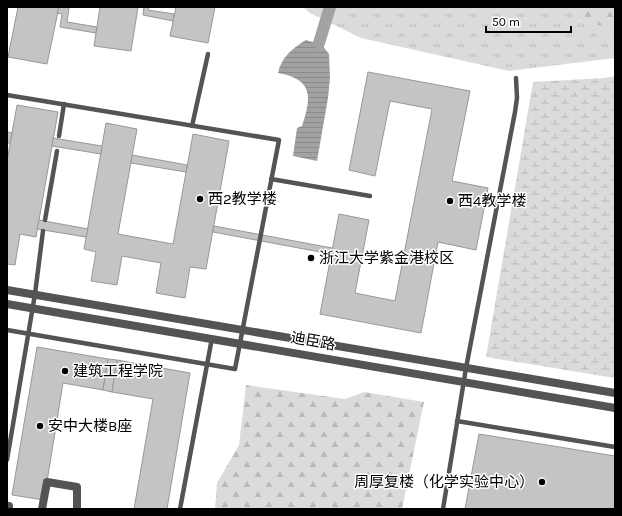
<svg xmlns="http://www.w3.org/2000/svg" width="622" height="516" font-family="Karla,'Noto Sans SC',sans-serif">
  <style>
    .grass { fill: url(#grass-tufts) }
    .forest { fill: url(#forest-firs) }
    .wetland { fill: url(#wetland-marsh) }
    .water { fill: url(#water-rules) }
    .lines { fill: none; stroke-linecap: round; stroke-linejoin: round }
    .canal { stroke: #a2a2a2; stroke-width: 12 }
    .building { fill: #c4c4c4; stroke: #989898 }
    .lane { stroke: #545454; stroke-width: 4.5 }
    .street { stroke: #545454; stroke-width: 8 }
    .poi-dot { fill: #000; stroke: #fff; stroke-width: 1.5 }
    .labels { text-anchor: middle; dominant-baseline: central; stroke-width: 3; stroke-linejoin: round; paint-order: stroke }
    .poi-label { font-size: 15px; fill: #000; stroke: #fff; text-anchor: start }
    .street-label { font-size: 15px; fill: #000; stroke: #fff }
  </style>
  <defs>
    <pattern id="grass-tufts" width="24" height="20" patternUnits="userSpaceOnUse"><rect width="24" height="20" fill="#dbdbdb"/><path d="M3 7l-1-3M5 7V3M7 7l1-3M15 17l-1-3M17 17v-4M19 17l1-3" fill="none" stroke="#bababa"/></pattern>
    <pattern id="forest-firs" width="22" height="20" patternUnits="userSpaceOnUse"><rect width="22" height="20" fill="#dbdbdb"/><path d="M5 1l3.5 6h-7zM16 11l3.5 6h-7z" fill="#bababa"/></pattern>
    <pattern id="wetland-marsh" width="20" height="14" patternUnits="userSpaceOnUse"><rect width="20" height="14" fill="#dbdbdb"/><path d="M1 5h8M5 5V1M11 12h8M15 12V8" fill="none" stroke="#bababa"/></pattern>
    <pattern id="water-rules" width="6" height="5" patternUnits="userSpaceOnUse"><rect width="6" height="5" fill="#a2a2a2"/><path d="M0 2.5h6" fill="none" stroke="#8a8a8a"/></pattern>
  </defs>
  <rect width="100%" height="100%" fill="#fff"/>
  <polygon class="grass" points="303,7 572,7 580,21 606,27 615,24 615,58 509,71 361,38 310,13"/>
  <g class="forest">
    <polygon points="572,7 615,7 615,24 606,27 580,21"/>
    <polygon points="246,385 345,399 364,392 424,402 402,509 215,509 217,483 239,445"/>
  </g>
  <polygon class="wetland" points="615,76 615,378 486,357 533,82 604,78"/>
  <path class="water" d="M306,40L322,45L329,54L330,78L328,98L317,161L293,156L297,128L302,126C312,97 313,79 278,73C281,57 293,48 306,40Z"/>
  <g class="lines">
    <polyline class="canal" points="319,43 330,7"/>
  </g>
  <g class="building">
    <polygon points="18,7 59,7 47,64 8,57"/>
    <polygon points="59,7 69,8 67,22 97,27 96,33 60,27 62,14 57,13"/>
    <polygon points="100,7 138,7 131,51 94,46"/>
    <polygon points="144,7 149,7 148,10 174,14 173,21 143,15"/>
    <polygon points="176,7 215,7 208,43 170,36"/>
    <polygon points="368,72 470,91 452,181 488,188 476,250 438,242 421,333 320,314 339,214 369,220 355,293 395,301 432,109 390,101 375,176 349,170"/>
    <polygon points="17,105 58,112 36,237 20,234 15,265 7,264 7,161"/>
    <polygon points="106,123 137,129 118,234 173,244 193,134 229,141 206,269 190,267 185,298 156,293 161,263 122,256 117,285 91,281 96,252 84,249"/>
    <polygon points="7,132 12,133 10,143 7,143"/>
    <polygon points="53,138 102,146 101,154 52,146"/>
    <polygon points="132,155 187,165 186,172 131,163"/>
    <polygon points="39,220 88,229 86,237 37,229"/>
    <polygon points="214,226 332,248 331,254 213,232"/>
    <polygon points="37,347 108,359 103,390 63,383 44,500 12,495"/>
    <polygon points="108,359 117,360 112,392 103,390"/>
    <polygon points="117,360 190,373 167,509 134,509 153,399 112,392"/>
    <polygon points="479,434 615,456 615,509 465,509"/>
  </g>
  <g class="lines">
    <g class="lane">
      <polyline points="7,95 279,140 235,369 7,330"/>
      <polyline points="192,126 208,54"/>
      <polyline points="59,136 64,104"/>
      <polyline points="271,179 370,196"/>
      <polyline points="45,220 57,151"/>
      <polyline points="457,421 615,447"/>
      <polyline points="7,460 35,294 43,231"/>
      <polyline points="180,509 212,338"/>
      <polyline points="443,509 466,368 515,112 517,98 516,78"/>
    </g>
    <g class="street">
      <polyline points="7,290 615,393"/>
      <polyline points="7,304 615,408"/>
      <polyline points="7,506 9,506 9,509"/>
      <polyline points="42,509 47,482 77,487 77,509"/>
    </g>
  </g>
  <g class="poi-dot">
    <circle cx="200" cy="199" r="4"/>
    <circle cx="450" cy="201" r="4"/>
    <circle cx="311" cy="258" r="4"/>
    <circle cx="65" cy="371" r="4"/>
    <circle cx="40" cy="426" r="4"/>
    <circle cx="542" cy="482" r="4"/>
  </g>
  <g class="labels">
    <g class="poi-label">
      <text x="208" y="199">西2教学楼</text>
      <text x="458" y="201">西4教学楼</text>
      <text x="319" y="258">浙江大学紫金港校区</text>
      <text x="73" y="371">建筑工程学院</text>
      <text x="48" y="426">安中大楼B座</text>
      <text x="534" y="482" text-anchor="end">周厚复楼（化学实验中心）</text>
    </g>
    <g class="street-label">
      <text transform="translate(313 341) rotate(10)">迪臣路</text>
    </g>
  </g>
  <rect width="622" height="516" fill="none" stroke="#000000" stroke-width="16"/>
  <path d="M486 26v6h85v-6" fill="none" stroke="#000000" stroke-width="2"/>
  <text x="492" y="26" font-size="12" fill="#000000" stroke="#ffffff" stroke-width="3" paint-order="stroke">50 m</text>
</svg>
